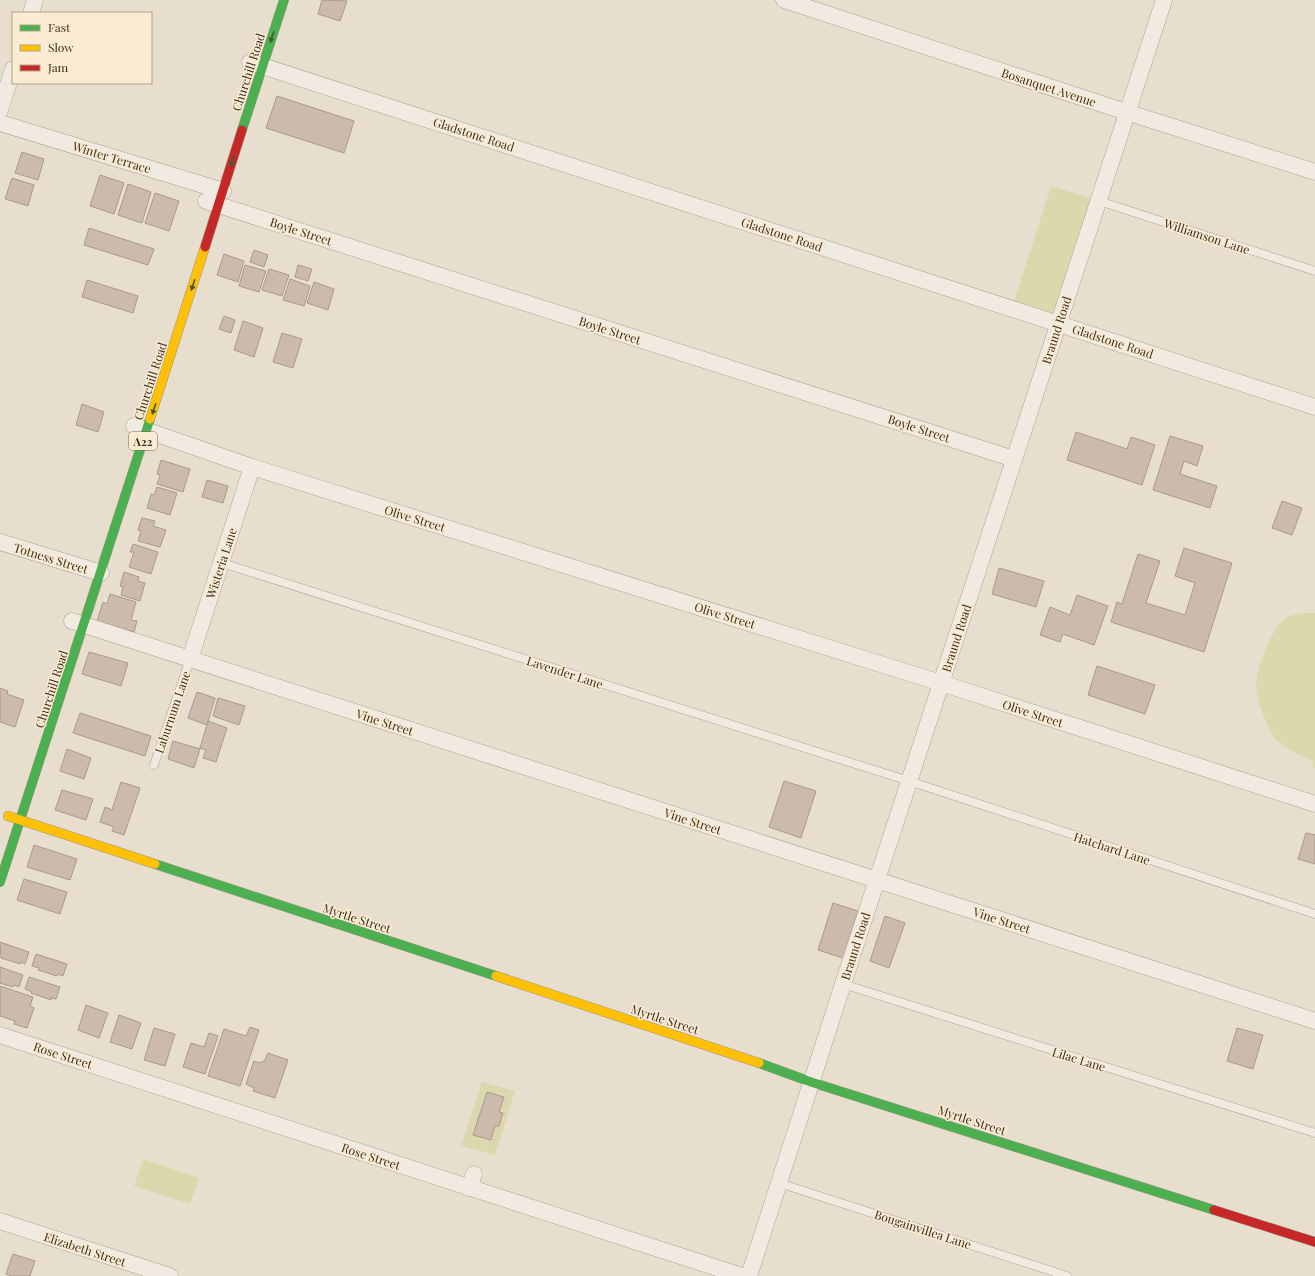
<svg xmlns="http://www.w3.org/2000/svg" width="1315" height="1276" font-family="'Playfair Display',serif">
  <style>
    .green { fill: #dbd8ae }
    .building { fill: #ccbbad; stroke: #a9998c }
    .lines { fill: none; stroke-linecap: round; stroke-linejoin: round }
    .lane-casing { stroke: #ada396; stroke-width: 9 }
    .street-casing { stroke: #ada396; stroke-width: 17 }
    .fast-casing { stroke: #9d9386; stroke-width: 10 }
    .slow-casing { stroke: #9d9386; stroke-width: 10 }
    .jam-casing { stroke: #9d9386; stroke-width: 10 }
    .lane { stroke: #f0eae0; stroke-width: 8 }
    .street { stroke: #f0eae0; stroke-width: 16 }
    .fast { stroke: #4caf50; stroke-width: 9 }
    .slow { stroke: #ffc107; stroke-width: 9 }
    .jam { stroke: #c62828; stroke-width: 9 }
    .oneway { fill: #43592e }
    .labels { text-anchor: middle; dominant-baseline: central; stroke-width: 3; stroke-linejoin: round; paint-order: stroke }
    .shield { fill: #faecd3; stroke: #766553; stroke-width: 1 }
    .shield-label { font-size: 11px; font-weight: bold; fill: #3e2b1c }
    .street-label { font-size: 12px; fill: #3e2b1c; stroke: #faecd3 }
  </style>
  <rect width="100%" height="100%" fill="#e8decd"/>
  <g class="green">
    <polygon points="1051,186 1099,201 1058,323 1012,308"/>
    <path d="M1306,613H1315V768L1312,767L1314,761C1301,756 1287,750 1277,740C1268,732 1255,696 1256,684C1258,664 1271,627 1288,617C1292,614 1301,614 1306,613Z"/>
    <polygon points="482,1082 515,1091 495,1155 461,1146"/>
    <polygon points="143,1159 199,1178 190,1204 134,1186"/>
  </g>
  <g class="building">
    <polygon points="322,0 347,1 340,21 318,14"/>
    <polygon points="277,96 354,121 344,153 266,128"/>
    <polygon points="22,152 44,159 38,180 15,173"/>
    <polygon points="100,175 124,183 114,214 90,206"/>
    <polygon points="12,178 34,185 28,206 5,199"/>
    <polygon points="128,184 151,192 142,223 118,215"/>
    <polygon points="155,193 179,201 169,231 145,223"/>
    <polygon points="89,228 154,249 148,265 84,245"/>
    <polygon points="254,250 268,255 264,267 250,262"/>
    <polygon points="224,254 244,261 238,282 217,275"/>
    <polygon points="245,265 266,271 259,292 239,286"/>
    <polygon points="298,265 312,269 308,281 295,277"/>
    <polygon points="269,269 289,275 282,296 262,290"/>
    <polygon points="290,279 310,286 304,306 283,300"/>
    <polygon points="87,280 138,296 133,313 82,297"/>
    <polygon points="314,282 334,289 328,310 307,303"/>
    <polygon points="224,316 235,320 231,333 219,329"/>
    <polygon points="243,321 263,328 254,357 234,350"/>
    <polygon points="282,333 302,339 293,368 273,362"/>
    <polygon points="82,404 104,412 98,432 76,425"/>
    <polygon points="1076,432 1127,449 1131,437 1155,445 1142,485 1067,460"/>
    <polygon points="1170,436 1203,446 1197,466 1184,461 1180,474 1217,486 1210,508 1153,490"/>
    <polygon points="161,460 190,469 183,492 157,484 160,475 157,474"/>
    <polygon points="207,480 228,486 223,503 202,497"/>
    <polygon points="157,487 177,493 170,515 147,508 151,494 154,495"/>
    <polygon points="1282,501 1302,508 1292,535 1272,528"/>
    <polygon points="142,518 155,521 153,526 166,530 160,547 138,541 141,531 138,530"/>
    <polygon points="133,544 158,552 151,574 129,567 134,552 130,552"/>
    <polygon points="1184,548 1232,563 1204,652 1111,622 1117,602 1122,604 1138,554 1160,561 1146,603 1185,615 1195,583 1175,576"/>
    <polygon points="999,568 1044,581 1036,607 992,594"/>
    <polygon points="124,572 139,577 138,581 145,583 140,601 121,595 123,587 120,586"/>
    <polygon points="110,594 136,602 131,620 137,621 134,632 97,621 103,602 107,604"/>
    <polygon points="1077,595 1108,606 1094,645 1063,634 1060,642 1040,635 1050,607 1070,615"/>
    <polygon points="89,652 128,663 121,686 82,674"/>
    <polygon points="1097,666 1155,685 1145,714 1088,695"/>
    <polygon points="0,688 8,691 7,694 24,700 15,727 0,722"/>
    <polygon points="197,692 215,698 207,725 188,718"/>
    <polygon points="218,698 245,706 239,725 213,716"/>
    <polygon points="80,713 151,736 145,756 73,733"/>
    <polygon points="208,721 227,728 216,762 203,758 206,750 200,748"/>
    <polygon points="173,741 200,749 194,768 168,759"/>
    <polygon points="67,749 91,758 84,779 60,771"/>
    <polygon points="784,781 816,791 801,838 769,827"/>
    <polygon points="121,782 140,788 124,835 112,831 114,827 100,822 105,807 112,810"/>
    <polygon points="62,790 93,799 86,820 55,810"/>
    <polygon points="1306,833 1315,835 1315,864 1298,859"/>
    <polygon points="34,845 77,859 70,880 27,867"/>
    <polygon points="24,879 67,892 60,914 17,900"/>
    <polygon points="833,903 858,911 843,958 818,950"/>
    <polygon points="885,916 905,923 889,968 870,961"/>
    <polygon points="0,942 29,952 25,964 21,962 20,964 1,958"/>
    <polygon points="36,954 67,964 63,976 58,974 57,976 38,970 39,968 32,966"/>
    <polygon points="0,967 23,975 19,987 14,985 13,987 0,983"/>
    <polygon points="29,977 60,987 56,999 51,998 51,1000 31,993 32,992 25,989"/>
    <polygon points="0,986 33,997 30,1006 34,1008 27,1028 14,1024 15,1021 0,1016"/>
    <polygon points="86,1005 108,1013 99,1038 78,1030"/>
    <polygon points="119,1015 141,1023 132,1049 110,1042"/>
    <polygon points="250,1027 259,1030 240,1086 208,1076 224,1029 246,1036"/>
    <polygon points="154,1028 175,1034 165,1066 144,1060"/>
    <polygon points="1237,1028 1263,1035 1253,1069 1227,1061"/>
    <polygon points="209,1033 218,1036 205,1074 183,1067 191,1043 204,1047"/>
    <polygon points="268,1053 288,1060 275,1098 253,1091 254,1088 246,1084 254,1061 260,1063 265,1060"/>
    <polygon points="487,1092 504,1097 499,1112 503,1113 499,1126 495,1126 491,1140 473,1135"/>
    <polygon points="13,1254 35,1261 30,1276 11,1276 6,1274"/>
  </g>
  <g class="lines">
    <g class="lane-casing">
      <g id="lane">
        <polyline points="1099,201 1315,271"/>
        <polyline points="222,563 909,781 1315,914"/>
        <polyline points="154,765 190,659"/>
        <polyline points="843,984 1315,1133"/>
        <polyline points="779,1183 1067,1276"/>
      </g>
    </g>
    <g class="street-casing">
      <g id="street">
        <polyline points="784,0 1120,110 1315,172"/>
        <polyline points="31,13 35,0"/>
        <polyline points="250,62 1315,407"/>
        <polyline points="0,110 13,69"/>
        <polyline points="0,123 223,191"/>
        <polyline points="206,201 1014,459"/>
        <polyline points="134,426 252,467 941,683 1315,804"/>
        <polyline points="0,542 101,573"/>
        <polyline points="72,621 1315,1021"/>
        <polyline points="190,659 252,467"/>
        <polyline points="0,1035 742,1276"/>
        <polyline points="469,1188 474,1174"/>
        <polyline points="0,1221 170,1276"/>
        <polyline points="749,1276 843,984 1164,0"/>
      </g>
    </g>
    <g class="fast-casing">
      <g id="fast">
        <polyline points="242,130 284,0"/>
        <polyline points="155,864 496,976"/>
        <polyline points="0,882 150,419"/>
        <polyline points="759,1063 811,1082 1214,1210"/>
      </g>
    </g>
    <g class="slow-casing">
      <g id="slow">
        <polyline points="150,419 205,247"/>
        <polyline points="8,816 155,864"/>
        <polyline points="496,976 759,1063"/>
      </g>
    </g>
    <g class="jam-casing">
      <g id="jam">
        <polyline points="205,247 242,130"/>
        <polyline points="1214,1210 1315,1242"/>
      </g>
    </g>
    <use href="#lane" class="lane"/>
    <use href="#street" class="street"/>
    <use href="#fast" class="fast"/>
    <use href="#slow" class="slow"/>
    <use href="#jam" class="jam"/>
  </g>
  <defs><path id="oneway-solid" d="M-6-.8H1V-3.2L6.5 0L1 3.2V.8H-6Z"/></defs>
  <g class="oneway">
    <use href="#oneway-solid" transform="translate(272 37) rotate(108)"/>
    <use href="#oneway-solid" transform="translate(232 161) rotate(107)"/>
    <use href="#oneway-solid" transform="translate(193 285) rotate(108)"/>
    <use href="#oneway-solid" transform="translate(154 409) rotate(108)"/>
  </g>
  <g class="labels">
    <rect class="shield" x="129" y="432" width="28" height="18" rx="3"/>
    <g class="shield-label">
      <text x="143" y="441">A22</text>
    </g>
    <g class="street-label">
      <text transform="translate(248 72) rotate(-72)">Churchill Road</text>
      <text transform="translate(1049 87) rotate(18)">Bosanquet Avenue</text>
      <text transform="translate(474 134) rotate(18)">Gladstone Road</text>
      <text transform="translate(112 157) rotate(17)">Winter Terrace</text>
      <text transform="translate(301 231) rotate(18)">Boyle Street</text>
      <text transform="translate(782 234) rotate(18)">Gladstone Road</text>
      <text transform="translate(1207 236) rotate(18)">Williamson Lane</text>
      <text transform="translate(610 330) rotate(18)">Boyle Street</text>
      <text transform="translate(1056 330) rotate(-72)">Braund Road</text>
      <text transform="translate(1113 341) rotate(18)">Gladstone Road</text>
      <text transform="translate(150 381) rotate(-72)">Churchill Road</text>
      <text transform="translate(919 428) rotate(18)">Boyle Street</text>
      <text transform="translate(415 518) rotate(17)">Olive Street</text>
      <text transform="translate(51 558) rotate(17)">Totness Street</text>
      <text transform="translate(221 563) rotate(-72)">Wisteria Lane</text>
      <text transform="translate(725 615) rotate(17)">Olive Street</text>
      <text transform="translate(956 638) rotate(-72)">Braund Road</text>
      <text transform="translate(565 672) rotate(18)">Lavender Lane</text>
      <text transform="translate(51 689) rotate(-72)">Churchill Road</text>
      <text transform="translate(172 712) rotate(-71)">Laburnum Lane</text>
      <text transform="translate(1033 713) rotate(18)">Olive Street</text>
      <text transform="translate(385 722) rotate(18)">Vine Street</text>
      <text transform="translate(693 821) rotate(18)">Vine Street</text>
      <text transform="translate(1112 848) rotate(18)">Hatchard Lane</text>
      <text transform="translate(357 918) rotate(18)">Myrtle Street</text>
      <text transform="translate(1002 920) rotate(18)">Vine Street</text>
      <text transform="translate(855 946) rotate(-72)">Braund Road</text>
      <text transform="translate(665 1019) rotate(18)">Myrtle Street</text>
      <text transform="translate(63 1055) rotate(18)">Rose Street</text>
      <text transform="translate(1079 1059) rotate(17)">Lilac Lane</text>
      <text transform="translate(972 1120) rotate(18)">Myrtle Street</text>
      <text transform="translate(371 1156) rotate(18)">Rose Street</text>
      <text transform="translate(923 1229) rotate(18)">Bougainvillea Lane</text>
      <text transform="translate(85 1249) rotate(18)">Elizabeth Street</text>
    </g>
  </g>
  <rect x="12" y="12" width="140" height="72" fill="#faecd3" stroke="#af9f8a"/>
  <rect x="20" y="25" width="20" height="6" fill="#4caf50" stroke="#af9f8a"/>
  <text x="48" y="32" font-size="12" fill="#3e2b1c">Fast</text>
  <rect x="20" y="45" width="20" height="6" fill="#ffc107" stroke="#af9f8a"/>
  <text x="48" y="52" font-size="12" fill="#3e2b1c">Slow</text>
  <rect x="20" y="65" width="20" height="6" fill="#c62828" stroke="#af9f8a"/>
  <text x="48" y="72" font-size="12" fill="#3e2b1c">Jam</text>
</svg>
